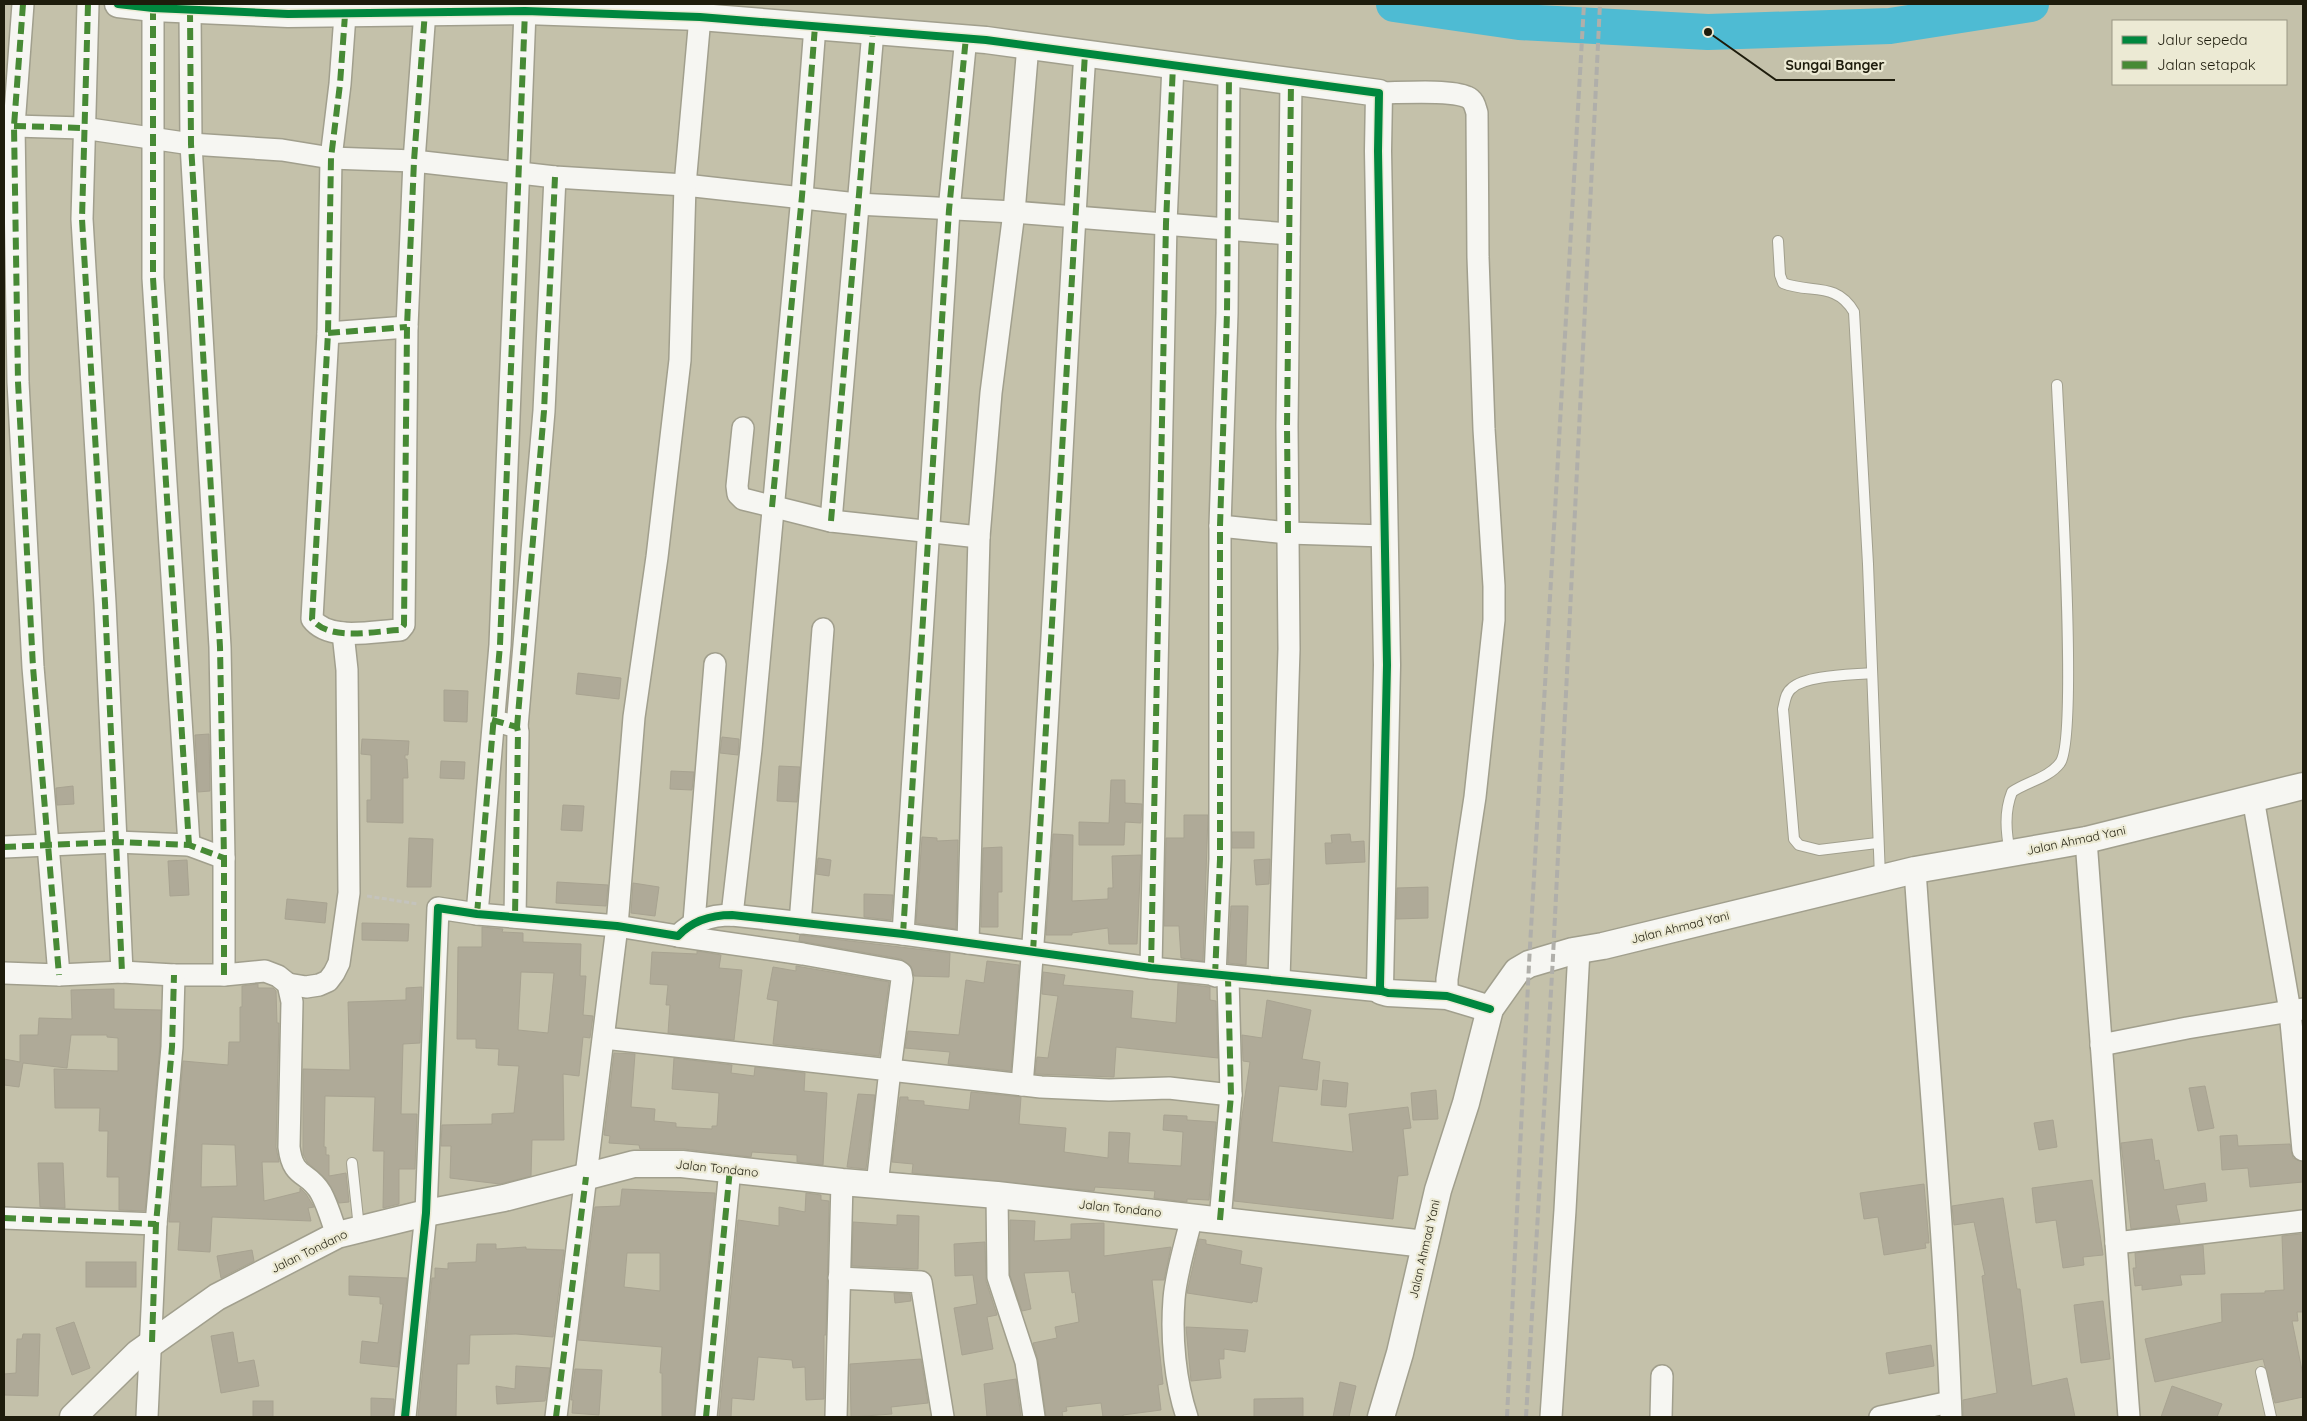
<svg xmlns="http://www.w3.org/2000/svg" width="2307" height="1421" font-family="Quicksand,sans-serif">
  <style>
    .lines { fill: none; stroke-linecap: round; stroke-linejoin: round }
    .river { stroke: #4ebbd3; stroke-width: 36 }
    .building { fill: #afaa98; stroke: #a8a391; fill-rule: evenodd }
    .service-casing { stroke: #a19f8d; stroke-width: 12 }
    .minor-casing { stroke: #a19f8d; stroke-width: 24 }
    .tertiary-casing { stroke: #a19f8d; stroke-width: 29 }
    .path { stroke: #c4c3bc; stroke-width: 3; stroke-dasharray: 5 2.5; stroke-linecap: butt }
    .service { stroke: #f6f6f2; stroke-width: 10 }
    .minor { stroke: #f6f6f2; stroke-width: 21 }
    .tertiary { stroke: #f6f6f2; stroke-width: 26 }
    .rail { stroke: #b0afaa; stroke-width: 4; stroke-dasharray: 8 4; stroke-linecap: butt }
    .quiet { stroke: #478a35; stroke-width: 6; stroke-dasharray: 12 6; stroke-linecap: butt }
    .cycleway-casing { stroke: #ecead4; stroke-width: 11 }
    .cycleway { stroke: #00873e; stroke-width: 8 }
    .labels { text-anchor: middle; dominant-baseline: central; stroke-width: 4.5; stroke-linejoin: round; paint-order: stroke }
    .street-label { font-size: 12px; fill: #1e1c0c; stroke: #ecead4 }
    .leader { fill: none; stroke: #1e1c0c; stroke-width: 2 }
    .callout-dot { fill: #1e1c0c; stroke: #ecead4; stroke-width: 2 }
    .callout-label { font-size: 14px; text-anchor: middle; font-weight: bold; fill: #1e1c0c; stroke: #ecead4; stroke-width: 4.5; stroke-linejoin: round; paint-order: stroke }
  </style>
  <rect width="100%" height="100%" fill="#c4c1aa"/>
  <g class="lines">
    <polyline class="river" points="1394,4 1519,22 1708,32 1890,26 2031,4"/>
  </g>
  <g class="building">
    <polygon points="578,673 621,678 619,699 576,694"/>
    <polygon points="444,690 468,691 467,722 444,721"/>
    <polygon points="209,734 210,791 198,792 195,735"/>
    <polygon points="722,737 739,739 738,755 720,753"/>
    <polygon points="362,739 409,741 408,755 405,755 405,759 407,759 408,778 403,778 403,823 367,822 367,800 371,800 371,755 361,754"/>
    <polygon points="441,761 465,762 464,779 440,778"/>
    <polygon points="779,766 800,767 797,802 777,801"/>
    <polygon points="671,771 694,772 692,790 670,789"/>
    <polygon points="1111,780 1125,780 1125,803 1142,804 1141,823 1125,822 1124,845 1079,845 1079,822 1109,823"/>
    <polygon points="73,786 74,804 57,805 56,788"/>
    <polygon points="563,805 584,806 582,831 561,830"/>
    <polygon points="1184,815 1208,815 1203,961 1181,958 1179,926 1164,926 1166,838 1184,838"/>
    <rect x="1232" y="832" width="22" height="16"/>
    <polygon points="1053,834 1073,835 1072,901 1108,899 1108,888 1113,888 1112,856 1141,855 1137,944 1109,944 1108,928 1072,933 1072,935 1046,935"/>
    <polygon points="1350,834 1351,842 1364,841 1365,862 1326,864 1325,843 1332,843 1331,835"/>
    <polygon points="922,837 937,838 937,841 958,840 956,929 916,923"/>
    <polygon points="409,838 433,839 431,887 407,887"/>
    <polygon points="1002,847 1002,892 998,892 998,927 981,927 983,848"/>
    <polygon points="818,858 831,860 829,876 816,874"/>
    <polygon points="1270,859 1269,884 1256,885 1254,860"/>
    <polygon points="187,860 189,895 170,896 168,861"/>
    <polygon points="557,882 608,885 606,906 556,903"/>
    <polygon points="633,883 659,887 655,916 631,913"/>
    <polygon points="1428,887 1428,918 1396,919 1397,888"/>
    <polygon points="864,894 893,895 891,920 864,917"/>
    <polygon points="287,899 327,903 325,923 285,919"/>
    <polygon points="1231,906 1248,906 1246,965 1228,963"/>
    <polygon points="362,923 409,924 408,941 362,940"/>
    <path d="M482,927L503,929L502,932L523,933V942L581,944L580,976H586L583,1015L593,1016L590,1038L583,1037L579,1076L563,1074L564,1140H532L531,1176L500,1184L450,1178L451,1146H441L442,1125L492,1124V1114L514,1113L519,1066L498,1065L499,1049L476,1048V1039H457L458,947H482ZM521,972L554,973L548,1033L518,1030Z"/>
    <polygon points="800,935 950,953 949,977 914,976 911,966 901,959 799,941"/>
    <polygon points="697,951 721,955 719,968 742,970 734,1040 668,1033 670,1005 666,1005 668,985 650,984 652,952 697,954"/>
    <polygon points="987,961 1019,965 1011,1071 948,1064 950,1052 905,1048 908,1031 959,1035 966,980 984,983"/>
    <polygon points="796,966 889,982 879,1056 773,1044 778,1001 767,999 773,967 796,971"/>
    <polygon points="1043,972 1065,975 1063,985 1133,991 1131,1018 1176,1023 1178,983 1210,987 1210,1000 1216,1001 1218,1058 1116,1047 1114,1077 1035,1074 1037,1057 1048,1058 1058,996 1042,994"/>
    <path d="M258,984V988H273L276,991L277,1023H279L276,1147L279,1162H262L264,1201L300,1192V1188L306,1194L314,1207L308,1208L311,1221L212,1217L210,1252L178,1250L180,1222H169L183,1061L228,1065L229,1042H240V1007H242V986ZM202,1144L235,1145L237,1186L201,1187Z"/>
    <polygon points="422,987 420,1043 403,1044 401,1114 417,1114 415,1169 399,1169 399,1204 383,1208 384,1151 373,1151 375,1097 325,1096 324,1147 326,1147 326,1155 329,1155 329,1176 346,1173 349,1202 339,1203 326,1179 307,1162 303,1154 303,1069 350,1070 348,1002 406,1000 406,988"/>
    <polygon points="114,989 114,1009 161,1010 160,1046 145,1211 119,1210 119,1177 107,1177 108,1131 99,1131 100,1108 55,1108 54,1069 118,1071 118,1038 107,1037 107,1035 71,1035 67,1068 23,1063 19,1087 4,1085 4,1059 20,1062 20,1035 38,1035 39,1018 72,1019 71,990"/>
    <polygon points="1267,1000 1311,1010 1302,1059 1320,1062 1317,1090 1279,1086 1272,1142 1353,1152 1349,1114 1408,1107 1411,1128 1403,1129 1408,1175 1398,1176 1393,1219 1234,1201 1241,1123 1250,1062 1243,1061 1242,1035 1262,1038"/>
    <polygon points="614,1053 635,1054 631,1107 655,1109 654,1121 676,1123 676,1127 712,1129 712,1126 717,1126 719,1093 672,1089 674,1058 732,1065 731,1073 754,1076 755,1067 805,1073 804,1091 827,1093 823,1165 797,1162 797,1155 752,1152 751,1157 684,1149 640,1149 639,1145 609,1143 610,1136 604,1135"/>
    <polygon points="1323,1080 1348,1083 1346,1107 1321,1105"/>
    <polygon points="2205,1086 2214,1128 2198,1131 2189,1088"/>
    <polygon points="1436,1090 1438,1119 1413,1120 1411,1093"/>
    <polygon points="971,1092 1021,1097 1019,1124 1066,1128 1064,1152 1108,1158 1109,1132 1130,1133 1128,1163 1181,1166 1183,1132 1163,1130 1164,1115 1187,1116 1187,1120 1216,1122 1209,1200 1187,1199 1187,1202 1154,1198 1155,1191 1095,1187 1094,1191 912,1173 913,1164 892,1162 900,1097 908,1097 908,1100 924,1101 924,1105 969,1110"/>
    <polygon points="858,1094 875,1095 866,1169 847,1167"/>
    <polygon points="2053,1120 2057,1147 2039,1150 2034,1123"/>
    <polygon points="2237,1135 2238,1146 2290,1144 2293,1158 2303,1162 2303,1182 2250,1187 2248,1168 2222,1170 2220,1136"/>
    <polygon points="2152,1139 2155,1161 2159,1160 2164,1190 2205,1183 2207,1201 2176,1205 2180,1223 2131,1229 2121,1143"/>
    <polygon points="38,1163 63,1163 65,1208 40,1207"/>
    <polygon points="2092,1180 2103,1255 2083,1257 2084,1265 2063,1268 2056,1220 2036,1223 2032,1188"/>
    <polygon points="1924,1184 1929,1243 1925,1243 1926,1248 1884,1255 1878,1217 1864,1219 1860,1193"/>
    <path d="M622,1189L715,1193L694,1417H662V1373H660L662,1347L578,1340L595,1207L620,1206ZM627,1253H660V1291L624,1287Z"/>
    <polygon points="806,1193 821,1195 821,1200 829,1201 826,1335 824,1335 824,1399 806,1400 805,1367 793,1368 792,1360 758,1357 754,1400 732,1398 731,1417 719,1417 738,1220 779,1226 779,1207 805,1212"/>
    <polygon points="2003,1198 2017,1289 2020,1289 2032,1386 2067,1378 2075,1417 1963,1417 1963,1400 1997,1393 1982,1276 1985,1275 1974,1222 1954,1225 1952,1206"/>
    <polygon points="897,1215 919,1216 918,1269 852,1266 853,1222 897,1225"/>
    <polygon points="1010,1220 1035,1221 1034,1241 1071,1239 1071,1224 1104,1223 1104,1256 1171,1247 1164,1280 1152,1280 1163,1384 1158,1385 1161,1410 1123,1415 1123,1417 1103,1417 1101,1403 1066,1407 1067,1411 1062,1412 1063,1417 1046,1417 1038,1360 1033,1343 1057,1338 1055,1327 1079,1322 1075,1292 1072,1293 1069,1271 1024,1273 1031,1309 1022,1311 1010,1275"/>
    <polygon points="2301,1234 2303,1312 2297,1312 2298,1321 2292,1321 2303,1375 2303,1397 2275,1403 2263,1359 2155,1382 2145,1339 2222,1322 2221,1294 2265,1293 2265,1291 2284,1290 2282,1236"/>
    <polygon points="1199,1239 1206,1240 1206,1244 1242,1251 1240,1264 1262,1268 1257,1302 1253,1301 1252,1303 1187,1293"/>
    <polygon points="985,1242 986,1281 997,1315 987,1317 993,1349 962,1355 954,1308 977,1304 973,1275 955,1276 954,1244"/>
    <polygon points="477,1244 496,1244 496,1249 526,1247 526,1249 564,1250 553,1337 516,1334 470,1335 469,1364 457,1364 456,1417 418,1417 432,1278 435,1278 435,1268 448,1269 448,1263 476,1262"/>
    <polygon points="2203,1245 2205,1274 2180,1275 2182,1285 2142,1290 2142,1285 2135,1286 2133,1268 2136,1268 2135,1253"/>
    <polygon points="252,1250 254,1261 221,1278 217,1256"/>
    <rect x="86" y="1262" width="50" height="25"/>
    <polygon points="349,1276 407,1278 398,1367 360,1363 362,1341 378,1343 383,1304 380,1304 380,1297 349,1295"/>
    <polygon points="894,1293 910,1294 911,1301 895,1303"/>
    <polygon points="2103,1301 2110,1359 2081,1363 2074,1305"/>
    <polygon points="74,1322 90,1368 72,1375 56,1328"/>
    <polygon points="1186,1327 1248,1330 1245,1352 1224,1349 1224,1359 1219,1359 1221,1378 1191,1381"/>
    <polygon points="233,1332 238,1363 254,1360 259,1386 221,1393 211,1336"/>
    <polygon points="23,1334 40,1334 38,1396 4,1395 4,1374 16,1373 17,1339 22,1339"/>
    <polygon points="1931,1345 1934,1366 1889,1374 1886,1353"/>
    <polygon points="921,1359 928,1403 891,1407 892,1414 851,1417 850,1364"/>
    <polygon points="516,1366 550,1368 545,1401 497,1404 496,1386 515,1389"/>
    <polygon points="575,1369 602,1370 599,1415 572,1413 573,1400 571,1400"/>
    <polygon points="1016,1379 1021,1417 987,1417 984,1384"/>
    <polygon points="1340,1382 1356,1386 1349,1417 1333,1417"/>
    <polygon points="2172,1386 2222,1404 2217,1417 2161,1417"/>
    <polygon points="371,1398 394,1399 393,1417 371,1417"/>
    <polygon points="1303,1398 1303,1417 1254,1417 1254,1399"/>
    <rect x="253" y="1401" width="20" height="16"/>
  </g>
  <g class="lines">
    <g class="service-casing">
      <g id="service">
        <path d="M1778,241L1780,275L1783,283C1810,294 1836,281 1854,312L1868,564L1880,877"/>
        <path d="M1872,673C1852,675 1806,675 1792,688C1785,693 1785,702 1783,709L1794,839L1799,845L1819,850L1877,843"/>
        <path d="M2010,853C2006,832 2004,812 2012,792C2026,782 2049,778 2060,763C2079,739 2059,436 2057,385"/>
        <polyline points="352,1163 359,1228"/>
        <polyline points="2261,1372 2271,1417"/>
      </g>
    </g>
    <g class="minor-casing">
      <g id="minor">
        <polyline points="23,4 14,126 18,382 33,667 59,975"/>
        <polyline points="88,4 82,219 105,603 122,972"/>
        <polyline points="153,8 153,278 189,845"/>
        <polyline points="190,10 191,144 220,647 224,858 224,975"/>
        <path d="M345,15L340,84L331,158L328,333L312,619C329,642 374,631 400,630L404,625L407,327L414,161L425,11"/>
        <path d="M1379,93C1399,93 1450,89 1467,97C1474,100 1475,106 1477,113L1478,257L1484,429L1494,586V620L1475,797L1447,979V996"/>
        <polyline points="14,126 83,128 191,144 282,150 331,158 414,161 555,177 685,185 857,204 1014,212 1289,234"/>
        <polyline points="328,333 407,327"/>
        <polyline points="743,428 737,486 738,494 743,499 831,521 979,537"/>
        <polyline points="831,521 873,31"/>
        <polyline points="1220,526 1288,533 1385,536"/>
        <polyline points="503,723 517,727 518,732 515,917"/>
        <polyline points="517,727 544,411 555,177"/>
        <polyline points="2253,798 2290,1011 2303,1150"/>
        <polyline points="2086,840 2129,1417"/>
        <polyline points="4,847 116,842 189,845 224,858"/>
        <path d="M1915,870C1927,1052 1945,1234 1951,1417"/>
        <polyline points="477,914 500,645 525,11"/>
        <polyline points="732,915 751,749 802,196 815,26"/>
        <polyline points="694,922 715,664"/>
        <polyline points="800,923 823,629"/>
        <polyline points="903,934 949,210 966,37"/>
        <polyline points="678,936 803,954 898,971 901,973 902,979 890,1070 1041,1087 1109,1090 1169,1088 1231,1095"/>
        <polyline points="968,943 979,537 991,393 1014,212 1028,45"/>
        <polyline points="1151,968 1166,223 1173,65"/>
        <path d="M4,973L59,975L122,972L174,975H224L265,971L278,976L288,984L292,1002L289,1147C293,1180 308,1170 321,1193C328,1206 332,1221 337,1235"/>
        <polyline points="1215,976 1220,859 1220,526 1227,313 1229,73"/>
        <polyline points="1279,980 1289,649 1287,426 1291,81"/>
        <polyline points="288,984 306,987 319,985 328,981 334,973 339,963 349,893 347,670 343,633"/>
        <polyline points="604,1038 890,1070 877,1185"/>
        <polyline points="2101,1045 2187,1028 2303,1009"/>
        <path d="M1022,1085C1051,742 1062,397 1085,53"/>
        <polyline points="997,1195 998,1277 1026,1362 1034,1417"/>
        <polyline points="4,1218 156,1224"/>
        <polyline points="1220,1220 1231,1095 1228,977"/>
        <polyline points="2116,1243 2303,1221"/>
        <polyline points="839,1278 921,1282 943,1417"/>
        <polyline points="147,1417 156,1224 172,1047 174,975"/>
        <path d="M405,1417L426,1213L438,908L477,914L617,926L678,936C693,920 711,915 732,915L903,934L1151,968L1381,991"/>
        <polyline points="556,1417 617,926 634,717 657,557 680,360 685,185 700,17 699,4"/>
        <polyline points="706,1417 730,1169"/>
        <polyline points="836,1417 842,1182"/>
        <path d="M1187,1417C1175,1381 1171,1338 1174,1299C1176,1272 1186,1243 1192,1216"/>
        <polyline points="1551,1417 1565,1210 1579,950"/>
        <polyline points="1661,1417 1662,1376"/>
        <polyline points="1880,1417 1950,1402"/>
      </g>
    </g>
    <g class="tertiary-casing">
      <g id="tertiary">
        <polyline points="118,4 153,8 288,14 525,11 700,17 986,40 1379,93 1378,151 1387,665 1380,986 1381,991 1388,993 1447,996 1490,1009"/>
        <polyline points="73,1417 138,1353 217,1297 337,1235 426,1213 504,1198 634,1164 682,1164 842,1182 997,1195 1425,1244"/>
        <polyline points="1381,1417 1400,1353 1438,1190 1466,1103 1490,1009 1517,971 1529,964 1573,951 1603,946 1915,870 2086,840 2303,786"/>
      </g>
    </g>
    <polyline class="path" points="367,896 418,904"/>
    <use href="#service" class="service"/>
    <use href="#minor" class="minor"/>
    <use href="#tertiary" class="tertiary"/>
    <g class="rail">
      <polyline points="1507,1417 1529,964 1584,4"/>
      <polyline points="1526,1417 1553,957 1600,4"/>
    </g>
    <g class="quiet">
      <polyline points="23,4 14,126 18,382 33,667 59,975"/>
      <polyline points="88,4 82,219 105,603 122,972"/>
      <polyline points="153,8 153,278 189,845"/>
      <polyline points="190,10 191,144 220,647 224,858 224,975"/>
      <path d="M345,15L340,84L331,158L328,333L312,619C329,642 374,631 400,630L404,625L407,327L414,161L425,11"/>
      <polyline points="14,126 83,128"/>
      <polyline points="328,333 407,327"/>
      <polyline points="772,507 802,196 815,26"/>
      <polyline points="831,521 873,31"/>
      <polyline points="1288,533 1287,426 1291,81"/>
      <polyline points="492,720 517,727 518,732 515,917"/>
      <polyline points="517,727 544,411 555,177"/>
      <polyline points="4,847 116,842 189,845 224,858"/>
      <polyline points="477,914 500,645 525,11"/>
      <polyline points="903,934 949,210 966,37"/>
      <polyline points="1033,952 1085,53"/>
      <polyline points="1151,968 1166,223 1173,65"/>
      <polyline points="1215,976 1220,859 1220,526 1227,313 1229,73"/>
      <polyline points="4,1218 156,1224"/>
      <polyline points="1220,1220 1231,1095 1228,977"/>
      <polyline points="152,1342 156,1224 172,1047 174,975"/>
      <polyline points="556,1417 586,1177"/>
      <polyline points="706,1417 730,1169"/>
    </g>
    <g class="cycleway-casing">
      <g id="cycleway">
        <polyline points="118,4 153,8 288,14 525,11 700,17 986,40 1379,93 1378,151 1387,665 1380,986 1381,991 1388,993 1447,996 1490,1009"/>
        <path d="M405,1417L426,1213L438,908L477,914L617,926L678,936C693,920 711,915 732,915L903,934L1151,968L1381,991"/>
      </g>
    </g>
    <use href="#cycleway" class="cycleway"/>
  </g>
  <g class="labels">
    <g class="street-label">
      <text transform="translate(2076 840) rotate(-12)">Jalan Ahmad Yani</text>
      <text transform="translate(1680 927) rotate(-14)">Jalan Ahmad Yani</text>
      <text transform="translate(717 1168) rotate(6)">Jalan Tondano</text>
      <text transform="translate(1120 1208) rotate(6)">Jalan Tondano</text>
      <text transform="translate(1424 1249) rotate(-77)">Jalan Ahmad Yani</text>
      <text transform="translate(309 1251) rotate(-26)">Jalan Tondano</text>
    </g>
  </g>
  <path class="leader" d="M1708 32L1776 80H1895"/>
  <circle class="callout-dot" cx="1708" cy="32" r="5"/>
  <g class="callout-label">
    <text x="1835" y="70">Sungai Banger</text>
  </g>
  <rect width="2307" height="1421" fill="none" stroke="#1e1c0c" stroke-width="10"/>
  <rect x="2112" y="20" width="175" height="65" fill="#ecead4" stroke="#9a9884"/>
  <rect x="2122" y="36" width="25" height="8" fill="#00873e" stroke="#9a9884"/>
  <text x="2157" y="45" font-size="15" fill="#1e1c0c">Jalur sepeda</text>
  <rect x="2122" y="61" width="25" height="8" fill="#478a35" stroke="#9a9884"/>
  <text x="2157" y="70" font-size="15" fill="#1e1c0c">Jalan setapak</text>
</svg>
